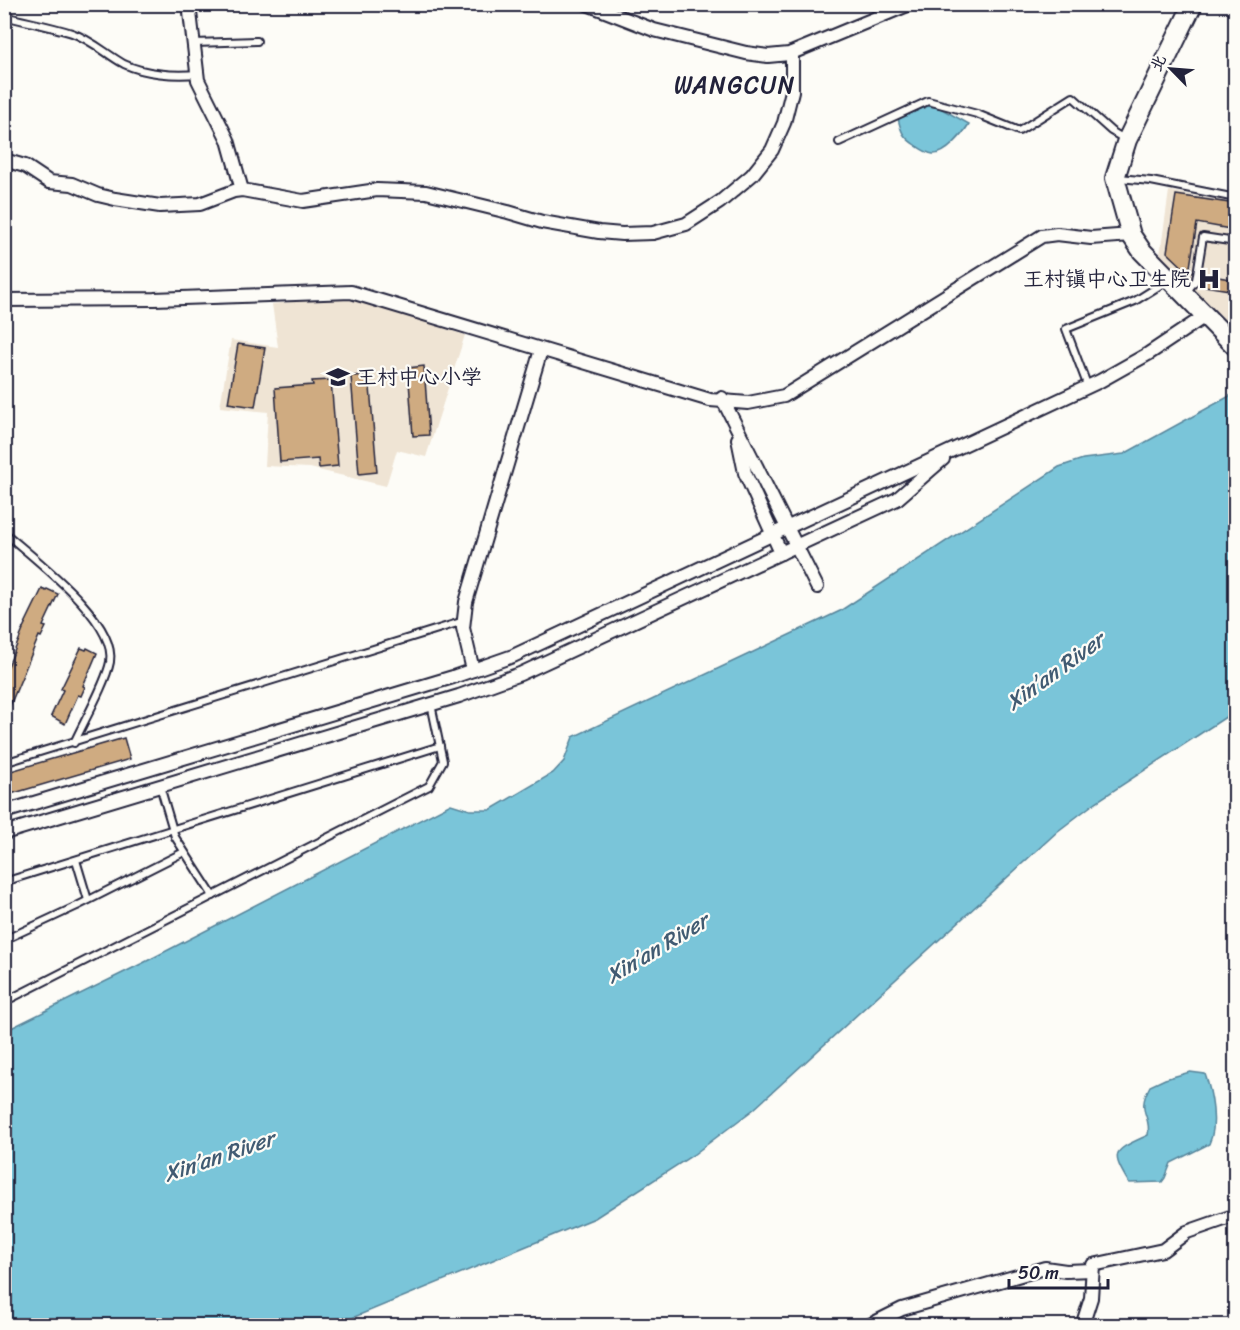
<svg xmlns="http://www.w3.org/2000/svg" width="1240" height="1330" font-family="Sriracha,'LXGW WenKai TC',sans-serif">
  <style>
    .built { fill: #efe4d4 }
    .water { fill: #7ac5d9; stroke: #57849a; stroke-width: 1.5 }
    .building { fill: #cfab81; stroke: #22223b; stroke-width: 1.5 }
    .lines { fill: none; stroke-linecap: round; stroke-linejoin: round }
    .lane-casing { stroke: #22223b; stroke-width: 10 }
    .street-casing { stroke: #22223b; stroke-width: 16 }
    .primary-casing { stroke: #22223b; stroke-width: 22 }
    .lane { stroke: #fdfcf7; stroke-width: 6 }
    .street { stroke: #fdfcf7; stroke-width: 12 }
    .primary { stroke: #fdfcf7; stroke-width: 18 }
    .labels { text-anchor: middle; dominant-baseline: central; stroke-width: 4.5; stroke-linejoin: round; paint-order: stroke }
    .poi-label { font-size: 21px; fill: #22223b; stroke: #fdfcf7; text-anchor: end }
    .water-label { font-size: 22px; font-style: italic; fill: #415b72; stroke: #fdfcf7 }
    .quarter-label { font-size: 24px; letter-spacing: 1.5px; fill: #22223b; stroke: #fdfcf7 }
  </style>
  <rect width="100%" height="100%" fill="#fdfcf7"/>
  <filter id="ink" filterUnits="userSpaceOnUse"><feTurbulence type="fractalNoise" baseFrequency=".0167" numOctaves="2"/><feDisplacementMap in="SourceGraphic" scale="12" xChannelSelector="R" yChannelSelector="G"/><feConvolveMatrix kernelMatrix="1 2 1 2 8 2 1 2 1" color-interpolation-filters="sRGB"/></filter>
  <g filter="url(#ink)">
    <g class="built">
      <polygon points="1169,191 1235,203 1235,333 1160,255"/>
      <polygon points="349,296 465,335 426,457 397,450 386,486 310,468 265,466 268,412 220,407 231,340 278,347 272,304"/>
    </g>
    <g class="water">
      <path d="M928,106L940,108L969,124C963,134 946,155 933,154C926,153 921,149 915,145C903,137 901,132 898,118Z"/>
      <polygon points="1235,393 1235,711 1096,802 1058,831 754,1109 693,1155 595,1218 335,1325 5,1325 5,1031 143,963 451,804 470,810 490,810 553,773 564,761 573,737 840,611 1059,467 1083,459 1124,454"/>
      <path d="M1190,1072L1205,1074C1212,1093 1218,1126 1209,1144L1171,1163L1165,1178L1162,1182L1129,1183C1109,1150 1114,1151 1148,1135C1152,1114 1135,1113 1150,1086L1165,1079Z"/>
    </g>
    <g class="building">
      <polygon points="1176,195 1236,204 1236,230 1197,223 1189,273 1167,252"/>
      <polygon points="1206,275 1236,280 1236,291 1204,286"/>
      <polygon points="238,344 265,348 255,407 228,403"/>
      <polygon points="424,366 429,435 413,436 408,368"/>
      <polygon points="369,375 377,472 359,474 351,376"/>
      <polygon points="331,380 338,466 319,468 318,459 280,462 275,388 313,385 312,381"/>
      <polygon points="42,589 46,591 47,589 58,594 43,626 46,627 41,637 39,636 4,720 4,676 23,630 22,630"/>
      <polygon points="81,648 86,650 87,648 97,653 83,686 85,687 81,696 78,695 65,724 51,716 63,690 61,689"/>
      <polygon points="124,738 130,759 4,796 4,773"/>
    </g>
    <g class="lines">
      <g class="lane-casing">
        <g id="lane">
          <path d="M4,16C27,22 50,26 72,33C92,40 106,54 124,64C145,74 174,76 197,74"/>
          <polyline points="194,43 257,41"/>
          <polyline points="839,142 928,101 977,114 1019,131 1073,97 1111,131 1126,140"/>
          <polyline points="1119,178 1151,181 1236,198"/>
          <polyline points="1186,292 1196,280 1203,237 1236,242"/>
          <polyline points="1088,387 1066,329 1135,301 1167,281"/>
          <path d="M4,532C33,558 117,620 110,662C106,683 84,721 74,743"/>
          <polyline points="4,763 464,621"/>
          <polyline points="160,786 175,837 213,896"/>
          <polyline points="76,860 88,900"/>
          <polyline points="4,882 440,746"/>
          <polyline points="4,940 77,906 184,852"/>
          <polyline points="4,1002 429,786 443,761 431,704"/>
        </g>
      </g>
      <g class="street-casing">
        <g id="street">
          <polyline points="189,4 198,80 228,140 242,190"/>
          <polyline points="587,4 654,30 746,53 768,56 789,54 910,4"/>
          <polyline points="4,160 25,166 49,182 72,184 98,195 115,199 160,206 200,204 234,191 242,190 303,201 377,190 426,192 508,212 542,222 599,232 622,234 653,233 686,224 720,202 752,175 772,150 784,123 792,91 792,53"/>
          <polyline points="4,300 154,299 351,292 710,400 748,403 784,396 1042,236 1057,234 1091,238 1131,235"/>
          <polyline points="722,398 817,587"/>
          <polyline points="738,439 745,473 781,553"/>
          <polyline points="473,670 463,628 466,602 541,350"/>
          <polyline points="4,812 453,677 513,656 1100,381 1148,354 1205,316"/>
          <polyline points="4,833 459,696 520,674 897,499 943,459"/>
          <polyline points="868,1326 902,1309 1045,1268 1066,1271 1092,1270"/>
          <polyline points="1082,1326 1091,1298 1093,1265 1163,1250 1187,1232 1236,1215"/>
        </g>
      </g>
      <g class="primary-casing">
        <polyline id="primary" points="1193,4 1127,140 1115,178 1131,235 1142,251 1236,347"/>
      </g>
      <use href="#lane" class="lane"/>
      <use href="#street" class="street"/>
      <use href="#primary" class="primary"/>
    </g>
  </g>
  <defs>
    <g id="hospital-bare" transform="scale(1.8)"><path d="M-5-5h3v3.5h4V-5h3V5h-3V1.5h-4V5h-3Z" fill="#22223b" stroke="#fdfcf7" stroke-width="2.5" paint-order="stroke"/></g>
    <g id="school-bare" transform="scale(1.8)"><path d="M0-5L7-2L0 1L-7-2ZM-4 1L0 2.5L4 1V4Q0 6-4 4Z" fill="#22223b" stroke="#fdfcf7" stroke-width="2.5" paint-order="stroke"/></g>
  </defs>
  <g fill-rule="evenodd">
    <use href="#hospital-bare" x="1209" y="279"/>
    <use href="#school-bare" x="338" y="377"/>
  </g>
  <g class="labels">
    <g class="poi-label">
      <text x="1191" y="279">王村镇中心卫生院</text>
      <text x="356" y="377" text-anchor="start">王村中心小学</text>
    </g>
    <g class="water-label">
      <text transform="translate(1055 671) rotate(-36)">Xin’an River</text>
      <text transform="translate(657 948) rotate(-31)">Xin’an River</text>
      <text transform="translate(219 1156) rotate(-19)">Xin’an River</text>
    </g>
    <g class="quarter-label">
      <text x="735" y="85">WANGCUN</text>
    </g>
  </g>
  <rect width="1240" height="1330" fill="none" stroke="#fdfcf7" stroke-width="24"/>
  <rect x="12" y="12" width="1216" height="1306" fill="none" stroke="#22223b" stroke-width="2" filter="url(#ink)"/>
  <g transform="translate(1171 69) rotate(295)" stroke="#fdfcf7" stroke-width="4.5" paint-order="stroke">
  <path d="M0-4.5L10 22L0 15L-10 22Z" fill="#22223b"/>
  <text y="-9" font-size="16" font-weight="bold" text-anchor="middle" fill="#22223b">北</text>
  </g>
  <path d="M1009 1279v9h99v-9" fill="none" stroke="#22223b" stroke-width="3"/>
  <text x="1018" y="1279" font-size="18" fill="#22223b" stroke="#fdfcf7" stroke-width="4.5" paint-order="stroke">50 m</text>
</svg>
